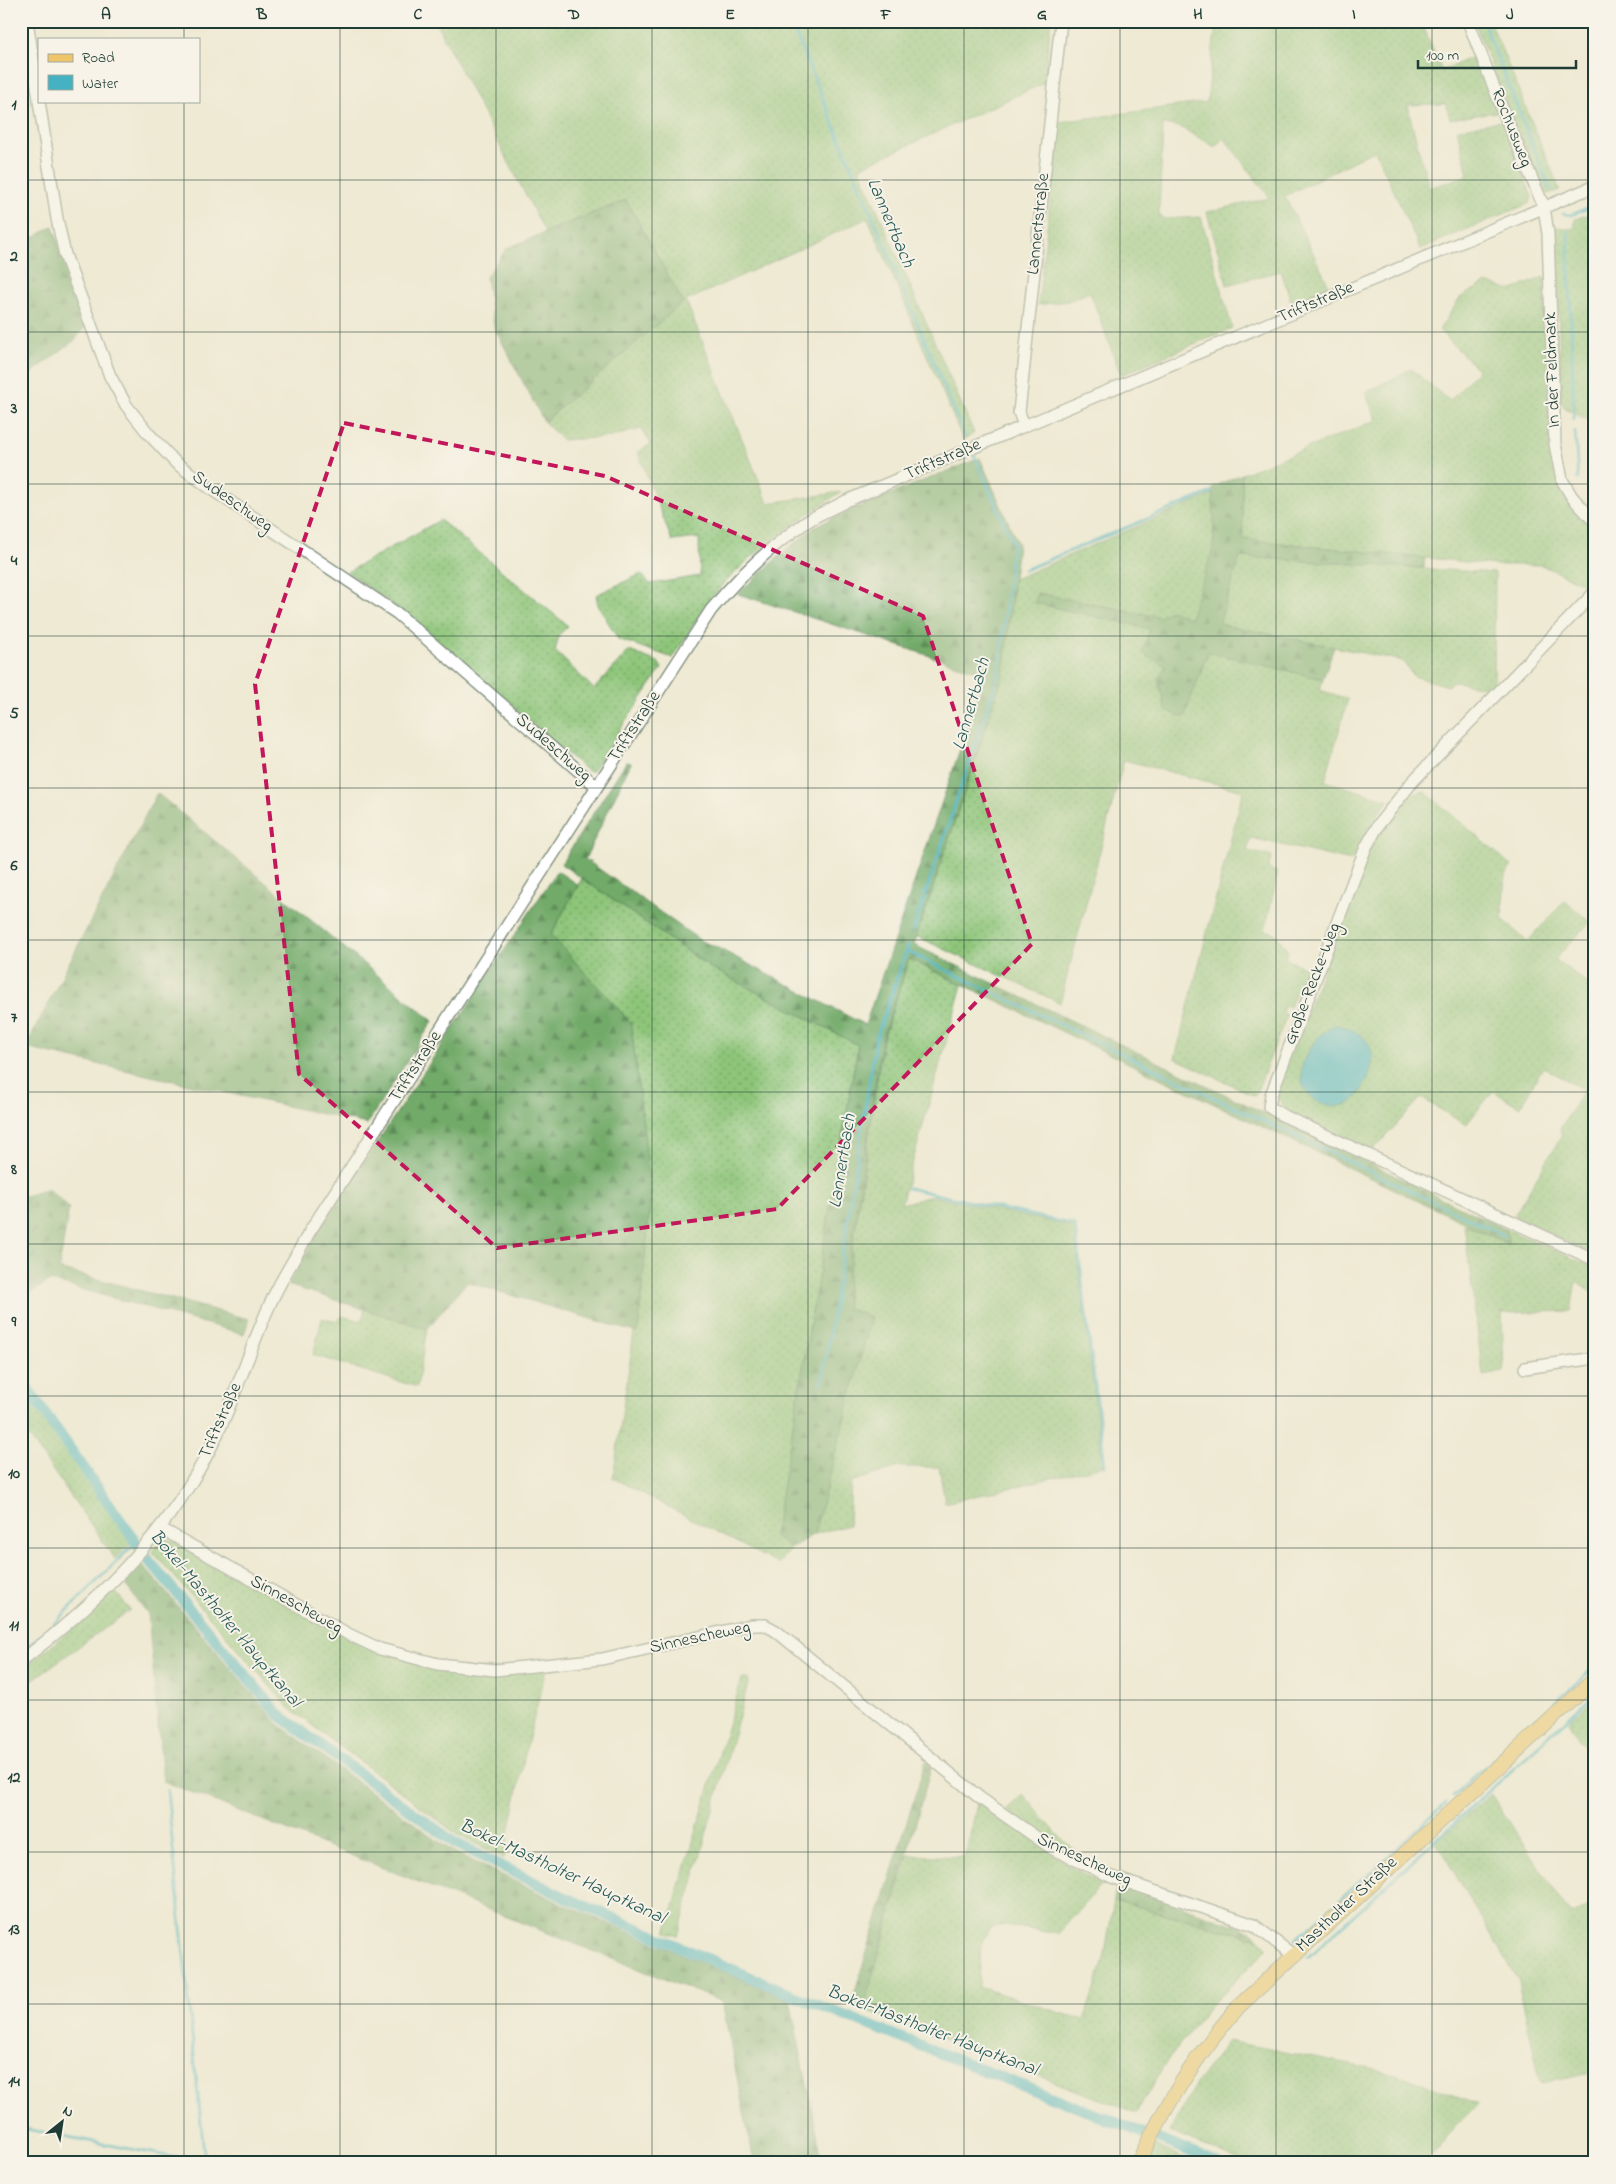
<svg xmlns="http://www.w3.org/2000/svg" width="1616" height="2184" font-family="'Indie Flower',sans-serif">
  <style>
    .grass { fill: url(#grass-dots); stroke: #568156 }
    .forest { fill: url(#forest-firs); stroke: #48744e }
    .water { fill: #44b2c0; stroke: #32787a }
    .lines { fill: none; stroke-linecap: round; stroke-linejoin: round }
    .stream { stroke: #44b2c0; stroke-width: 3 }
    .canal { stroke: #44b2c0; stroke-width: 11 }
    .minor-casing { stroke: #879484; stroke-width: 14 }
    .major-casing { stroke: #879484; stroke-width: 16 }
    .minor { stroke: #fff; stroke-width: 11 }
    .major { stroke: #eec569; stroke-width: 14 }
    .marked { fill: none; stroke: #c2185b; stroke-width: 4; stroke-dasharray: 10 6; stroke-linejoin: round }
    .grid { fill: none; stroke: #1f3d34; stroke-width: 1; stroke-opacity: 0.55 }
    .labels { text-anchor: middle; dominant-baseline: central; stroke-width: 4; stroke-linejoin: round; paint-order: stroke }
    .street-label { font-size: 18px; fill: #1f3d34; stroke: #f7f3e8 }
    .water-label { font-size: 19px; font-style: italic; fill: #285a57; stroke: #f7f3e8 }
    .neatline { fill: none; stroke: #1f3d34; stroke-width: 2 }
    .grid-label { font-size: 16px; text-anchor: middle; font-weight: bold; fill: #1f3d34 }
  </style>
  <defs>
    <pattern id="grass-dots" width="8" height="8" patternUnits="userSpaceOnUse" patternTransform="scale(1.25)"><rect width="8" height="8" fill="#8dc579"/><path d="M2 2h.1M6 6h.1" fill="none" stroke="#73a164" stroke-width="1.8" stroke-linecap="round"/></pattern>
    <pattern id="forest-firs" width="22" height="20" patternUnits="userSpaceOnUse" patternTransform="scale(1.25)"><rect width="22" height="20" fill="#72aa69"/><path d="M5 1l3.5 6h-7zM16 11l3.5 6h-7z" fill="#5d8c57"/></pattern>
  </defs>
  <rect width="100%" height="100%" fill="#f7f3e8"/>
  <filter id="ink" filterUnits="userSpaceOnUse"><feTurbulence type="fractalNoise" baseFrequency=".02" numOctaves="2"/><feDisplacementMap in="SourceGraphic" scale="10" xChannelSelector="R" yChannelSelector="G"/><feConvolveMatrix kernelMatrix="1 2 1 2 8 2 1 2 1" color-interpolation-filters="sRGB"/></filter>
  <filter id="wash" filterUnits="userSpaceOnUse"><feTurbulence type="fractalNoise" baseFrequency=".0096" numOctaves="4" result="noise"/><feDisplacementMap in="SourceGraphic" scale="20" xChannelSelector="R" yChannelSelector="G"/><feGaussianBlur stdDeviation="1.12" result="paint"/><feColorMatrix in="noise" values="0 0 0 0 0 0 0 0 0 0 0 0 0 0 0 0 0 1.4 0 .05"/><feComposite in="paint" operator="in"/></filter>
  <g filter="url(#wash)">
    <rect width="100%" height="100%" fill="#efead3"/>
    <g class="grass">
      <path d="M435,21H1051L1044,83L859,168L974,433L963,440L868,218L686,301L768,503L841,492C795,522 738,561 706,606C694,623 684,641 673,658L618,639L598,605L596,595L641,574L650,584L700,576L699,538L672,541L638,452L651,444L641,429L611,437L563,440L544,422L683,302L626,200L545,232Z"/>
      <polygon points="1216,21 1421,21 1442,71 1476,55 1497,112 1450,119 1446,104 1407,105 1429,188 1468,175 1457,129 1502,121 1532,197 1530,203 1420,249 1375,150 1285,196 1330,288 1292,304 1281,271 1227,285 1207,212 1270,198 1224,138 1215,147 1180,127 1163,124 1159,214 1164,219 1201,217 1232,328 1121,375 1090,292 1068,301 1038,305 1059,122 1207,102"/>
      <polygon points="1474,21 1490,21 1560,190 1547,194 1510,114"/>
      <polygon points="1595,212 1595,424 1565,408 1561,402 1556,227 1574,229 1575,219"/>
      <polygon points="1544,277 1550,445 1569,500 1580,515 1595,528 1595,582 1590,587 1541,565 1495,565 1242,539 1242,474 1377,420 1365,393 1411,369 1450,401 1478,370 1439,330 1461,297 1486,283 1512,290"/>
      <polygon points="1213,494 1214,546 1190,619 1171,610 1160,617 1037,593 1035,603 1151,629 1184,717 1208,652 1323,679 1320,690 1348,699 1325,781 1389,800 1374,820 1351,861 1251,838 1247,851 1272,856 1268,869 1278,872 1265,930 1275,933 1288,951 1286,959 1306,968 1290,1007 1285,1005 1282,1012 1287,1015 1255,1096 1175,1058 1243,791 1124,760 1060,1003 916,936 1003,675 1014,579"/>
      <polygon points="440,520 568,626 559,635 555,651 594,689 629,651 658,662 662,668 592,771 587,771 402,611 347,572"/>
      <polygon points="1240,557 1495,573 1494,689 1452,681 1448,686 1413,676 1403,661 1219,624"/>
      <path d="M1424,791L1512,866L1505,875L1502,918L1527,942L1565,901L1590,922L1555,959L1595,989V1255L1516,1219L1515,1214L1562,1135L1560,1129L1584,1090L1543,1067L1520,1107L1493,1091L1466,1125L1421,1098L1372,1151L1284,1110L1276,1092L1369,851C1379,833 1390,808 1409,796C1413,794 1419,792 1424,791Z"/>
      <polygon points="582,878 711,968 858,1045 774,1536 791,1548 778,1564 613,1478 634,1332 638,1333 651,1193 551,934"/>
      <polygon points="909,959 962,985 901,1204 932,1196 1074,1227 1103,1466 945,1503 939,1467 899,1467 851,1482 849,1525 814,1534 871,1317 847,1308 848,1279 883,1040"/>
      <polygon points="1464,1224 1508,1244 1506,1229 1595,1268 1595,1294 1576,1281 1571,1311 1502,1313 1504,1372 1483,1376"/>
      <polygon points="365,1309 427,1329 417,1387 313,1355 322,1318 338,1322 341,1316 362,1321"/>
      <polygon points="21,1385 131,1543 115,1559 21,1425"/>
      <polygon points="163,1538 174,1541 347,1637 438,1668 546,1669 525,1754 504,1858 458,1835 289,1708 152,1551"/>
      <polygon points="114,1590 130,1610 21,1688 21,1670 54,1644"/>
      <polygon points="742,1678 749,1680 678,1936 666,1932"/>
      <polygon points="1595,1698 1595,1762 1568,1722"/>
      <polygon points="1023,1794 1057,1834 1075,1850 1055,1845 1006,1810"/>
      <polygon points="1491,1794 1571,1916 1595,1903 1595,2072 1541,2084 1518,1980 1436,1842"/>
      <polygon points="978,1800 1076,1870 1103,1883 1058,1934 1005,1925 990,1928 981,1944 979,1987 1084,2020 1104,1959 1114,1900 1247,1936 1259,1937 1269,1947 1208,2008 1169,2058 1136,2113 863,2009 908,1855 965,1857"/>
      <polygon points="1228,2041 1397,2074 1478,2104 1422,2163 1247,2163 1170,2132 1197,2082"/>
      <polygon points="1154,2146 1196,2163 1145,2163"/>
    </g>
    <g class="forest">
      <polygon points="626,200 683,302 544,422 494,327 486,277 507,248"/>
      <polygon points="53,226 86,326 75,340 21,381 21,245"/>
      <polygon points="980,458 1018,544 1003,675 914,945 1506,1229 1509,1244 909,959 882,1040 847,1279 847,1308 871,1317 814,1534 791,1548 774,1537 858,1045 711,968 561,864 626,762 631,763 585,859 701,941 716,947 865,1025 986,674 738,594 781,554 816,526 853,509"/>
      <polygon points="1242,474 1243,539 1425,558 1424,568 1240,557 1219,624 1334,647 1323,679 1208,652 1184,718 1166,710 1158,680 1166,666 1142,653 1150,629 1035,603 1037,593 1160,617 1171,610 1190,618 1214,546 1213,487"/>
      <polygon points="157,793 433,1021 367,1124 25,1048"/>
      <polygon points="557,871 578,885 551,935 631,1023 651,1193 638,1333 467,1282 427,1329 288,1285 315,1236"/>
      <polygon points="49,1189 69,1208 59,1269 249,1319 244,1334 50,1281 21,1298 21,1197"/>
      <polygon points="141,1563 278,1724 452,1851 560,1903 790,2000 823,2163 754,2163 722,2002 163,1781 148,1614 123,1582"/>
      <polygon points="926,1760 932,1765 863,2009 851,2004"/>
      <polygon points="1117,1883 1251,1931 1259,1937 1247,1936 1114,1900"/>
    </g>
    <path class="water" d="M1335,1025C1366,1030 1382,1050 1366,1082C1363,1087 1358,1097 1353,1101C1342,1109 1324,1107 1314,1099C1285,1077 1311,1038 1335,1025Z"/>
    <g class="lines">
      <g class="stream">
        <polyline points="790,21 965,436"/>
        <polyline points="1483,21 1550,189"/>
        <polyline points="1563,214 1571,215 1595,205"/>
        <polyline points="1568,232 1574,419"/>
        <polyline points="1575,431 1578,479"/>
        <polyline points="1024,570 1212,492"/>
        <polyline points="913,931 998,676 1013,543 974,455"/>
        <polyline points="906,951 1504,1235"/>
        <polyline points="908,1188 1075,1225 1105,1466"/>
        <polyline points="822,1383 876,1039 908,946"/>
        <polyline points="21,1652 47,1631 136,1542"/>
        <polyline points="1523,1732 1595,1666"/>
        <polyline points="167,1790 205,2163"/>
        <polyline points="1453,1796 1514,1740"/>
        <polyline points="1296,1940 1446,1803"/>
        <polyline points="1308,1957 1595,1694"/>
        <polyline points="21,2128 204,2163"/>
      </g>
      <polyline class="canal" points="21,1379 150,1562 279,1715 455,1843 562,1896 792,1995 1219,2163"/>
    </g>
  </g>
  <g filter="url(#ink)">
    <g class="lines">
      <g class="minor-casing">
        <g id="minor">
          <polyline points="27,21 39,99"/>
          <polyline points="1468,21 1505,116 1544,207 1548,234 1555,444 1562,480 1572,497 1595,522"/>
          <polyline points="39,101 57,219 65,255 110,376 126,405 148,433 176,463 217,493 398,614 596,786"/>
          <polyline points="1024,426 1019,412 1061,21"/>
          <polyline points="1595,592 1413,781 1379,824 1366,847 1271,1095 1269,1107 1282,1115 1595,1260"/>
          <polyline points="1525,1368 1595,1358"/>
          <polyline points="160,1528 348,1634 380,1649 438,1664 495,1670 602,1659 751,1625 765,1625 776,1631 980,1798 1053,1849 1112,1877 1254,1925 1293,1955"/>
          <path d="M21,1661C90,1608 154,1547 198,1471C229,1419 245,1360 270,1304C281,1279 297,1255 310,1231L711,610C739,576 772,545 808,521C820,513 834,508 846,501L1595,186"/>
        </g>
      </g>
      <g class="major-casing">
        <path id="major" d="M1138,2163C1167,2102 1194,2058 1239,2006L1595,1679"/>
      </g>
      <use href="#minor" class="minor"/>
      <use href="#major" class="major"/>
    </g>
  </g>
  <path d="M0 0H1616V2184H0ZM344,423L605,476L923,616L1032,944L777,1209L497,1248L299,1074L255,684Z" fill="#efead3" fill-opacity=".55" fill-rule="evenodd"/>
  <path class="marked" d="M344,423L605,476L923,616L1032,944L777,1209L497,1248L299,1074L255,684Z"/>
  <path class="grid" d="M184,21V39M340,21V2163M496,21V2163M652,21V2163M808,21V2163M964,21V2163M1120,21V2163M1276,21V2163M1432,21V2163M184,101V2163M21,180H1595M21,332H1595M21,484H1595M21,636H1595M21,788H1595M21,940H1595M21,1092H1595M21,1244H1595M21,1396H1595M21,1548H1595M21,1700H1595M21,1852H1595M21,2004H1595"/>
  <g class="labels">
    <g class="street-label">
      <text transform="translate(1511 128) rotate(68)">Rochusweg</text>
      <text transform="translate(1039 224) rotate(-84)">Lannertstraße</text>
      <text transform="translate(1316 303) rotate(-23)">Triftstraße</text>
      <text transform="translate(1553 370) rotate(-92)">In der Feldmark</text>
      <text transform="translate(943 460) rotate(-23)">Triftstraße</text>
      <text transform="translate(232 502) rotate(35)">Sudeschweg</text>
      <text transform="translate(635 727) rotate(-57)">Triftstraße</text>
      <text transform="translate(553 748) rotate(41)">Sudeschweg</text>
      <text transform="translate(1313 984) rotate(-69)">Große-Recke-Weg</text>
      <text transform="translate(416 1067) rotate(-57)">Triftstraße</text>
      <text transform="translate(221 1421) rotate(-66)">Triftstraße</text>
      <text transform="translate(296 1605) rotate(29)">Sinnescheweg</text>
      <text transform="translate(700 1638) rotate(-12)">Sinnescheweg</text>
      <text transform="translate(1084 1860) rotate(25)">Sinnescheweg</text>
      <text transform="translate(1347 1905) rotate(-43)">Mastholter Straße</text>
    </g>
    <g class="water-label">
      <text transform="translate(890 223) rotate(67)">Lannertbach</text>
      <text transform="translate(972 704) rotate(-74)">Lannertbach</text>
      <text transform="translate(843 1161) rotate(-81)">Lannertbach</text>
      <text transform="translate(225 1619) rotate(50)">Bokel-Mastholter Hauptkanal</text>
      <text transform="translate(562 1872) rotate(25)">Bokel-Mastholter Hauptkanal</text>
      <text transform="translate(932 2031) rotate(21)">Bokel-Mastholter Hauptkanal</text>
    </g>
  </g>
  <rect width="1616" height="2184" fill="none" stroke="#f7f3e8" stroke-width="55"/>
  <rect x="38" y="38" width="162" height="65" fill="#f7f3e8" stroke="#a1aaa0"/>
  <rect x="48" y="54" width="25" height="8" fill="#eec569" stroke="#a1aaa0"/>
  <text x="82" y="62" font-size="15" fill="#1f3d34">Road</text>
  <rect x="48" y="75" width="25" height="15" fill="#44b2c0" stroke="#a1aaa0"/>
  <text x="82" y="88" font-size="15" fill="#1f3d34">Water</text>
  <g transform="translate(62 2122) rotate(30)" stroke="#f7f3e8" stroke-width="4" paint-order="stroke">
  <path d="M0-4L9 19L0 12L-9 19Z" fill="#1f3d34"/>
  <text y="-8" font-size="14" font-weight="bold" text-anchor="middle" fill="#1f3d34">N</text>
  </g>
  <path d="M1418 60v8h158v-8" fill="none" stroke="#1f3d34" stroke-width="2.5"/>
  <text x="1426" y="60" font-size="15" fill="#1f3d34" stroke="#f7f3e8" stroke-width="4" paint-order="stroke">100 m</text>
  <rect x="28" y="28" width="1560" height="2128" class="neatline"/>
  <g class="grid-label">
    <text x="106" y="19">A</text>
    <text x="262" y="19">B</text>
    <text x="418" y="19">C</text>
    <text x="574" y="19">D</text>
    <text x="730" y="19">E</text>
    <text x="886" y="19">F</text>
    <text x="1042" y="19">G</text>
    <text x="1198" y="19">H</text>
    <text x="1354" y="19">I</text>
    <text x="1510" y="19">J</text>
    <text x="14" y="109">1</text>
    <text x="14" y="261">2</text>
    <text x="14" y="413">3</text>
    <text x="14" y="565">4</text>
    <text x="14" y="718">5</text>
    <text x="14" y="870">6</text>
    <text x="14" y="1022">7</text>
    <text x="14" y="1174">8</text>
    <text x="14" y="1326">9</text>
    <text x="14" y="1478">10</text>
    <text x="14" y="1630">11</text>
    <text x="14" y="1782">12</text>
    <text x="14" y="1934">13</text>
    <text x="14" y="2086">14</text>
  </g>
</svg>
